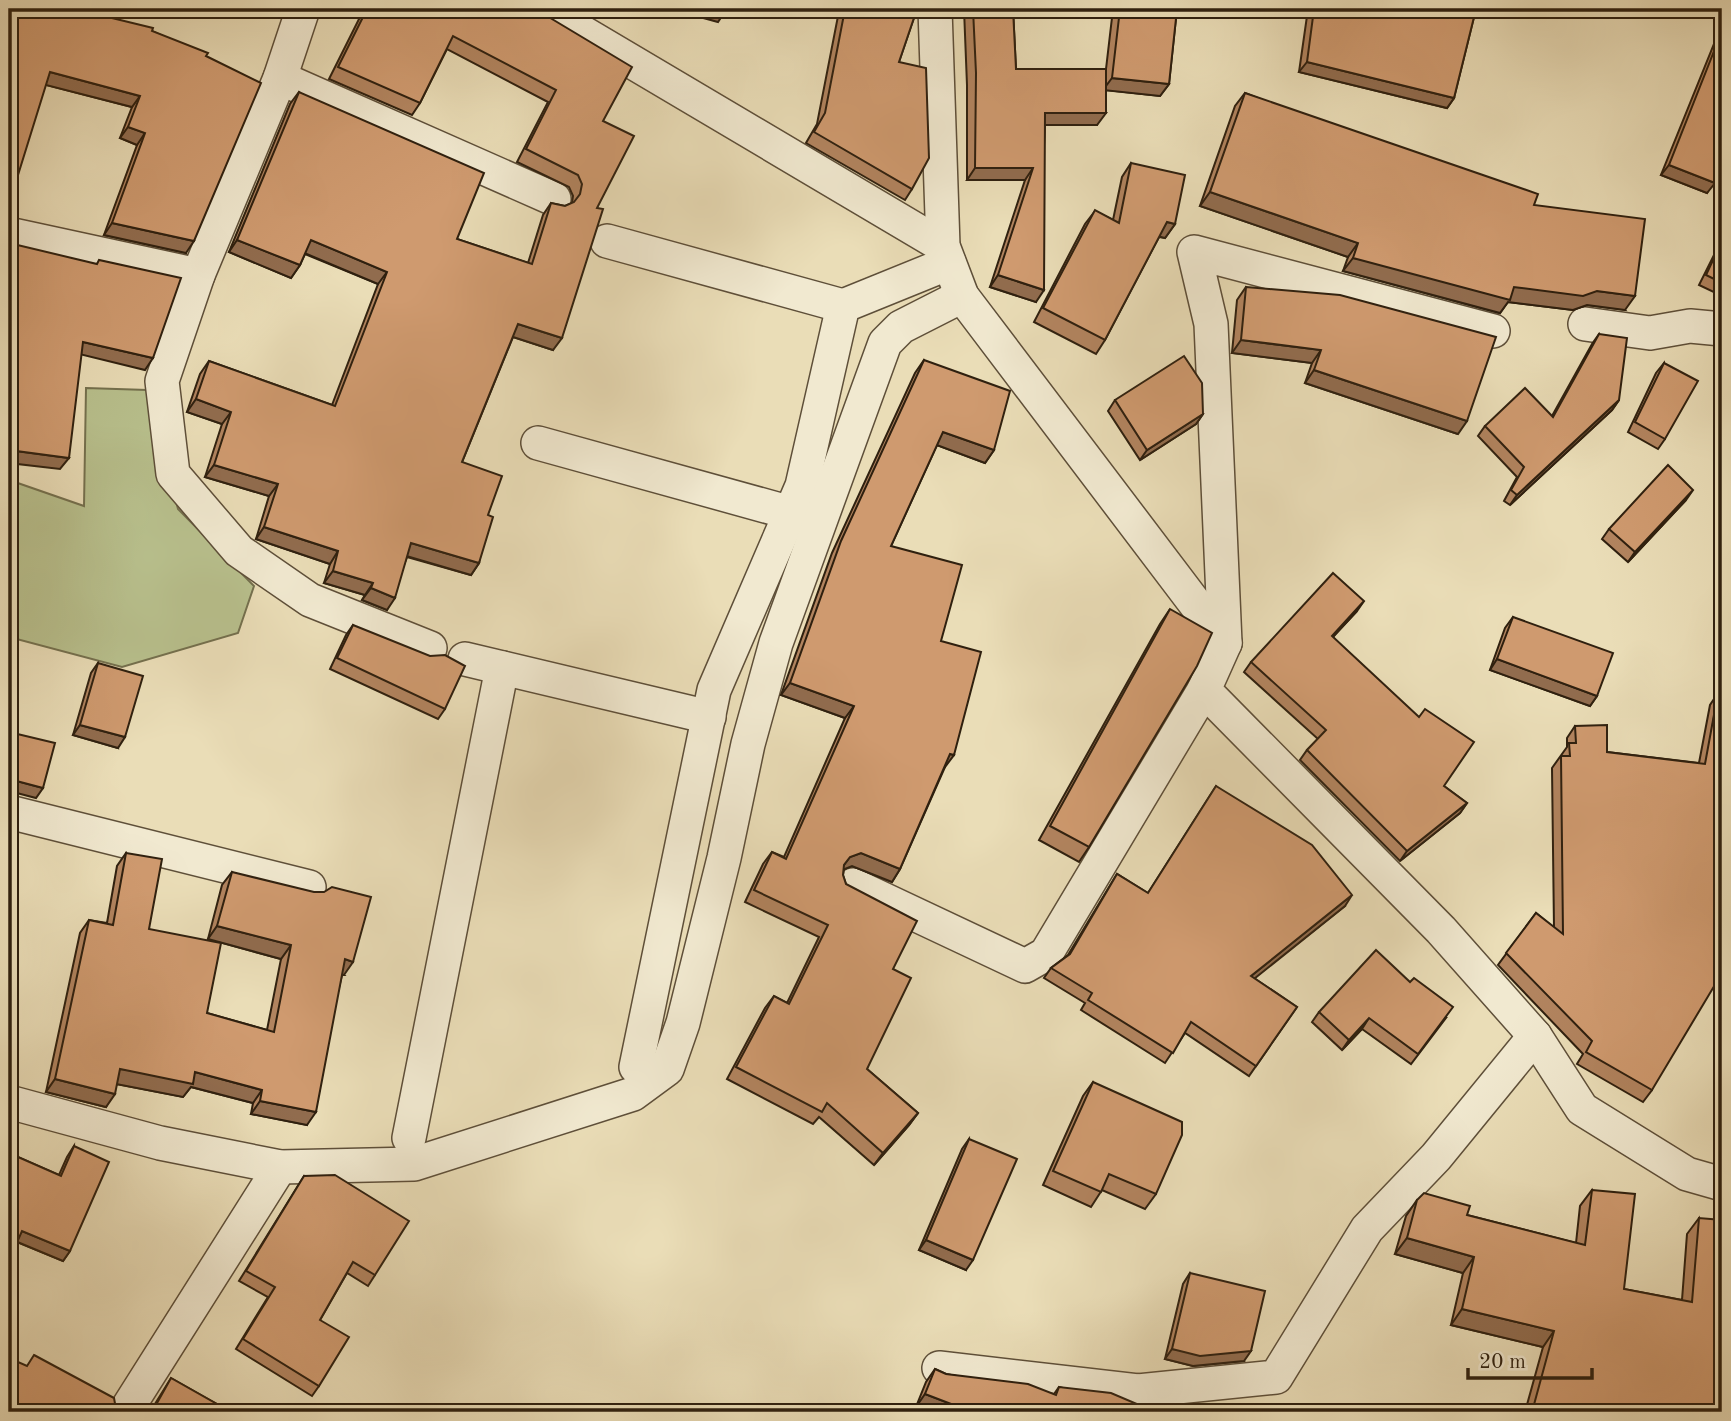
<svg xmlns="http://www.w3.org/2000/svg" width="1731" height="1421" font-family="'Old Standard TT',serif">
  <style>
    .green { fill: #b8c08d; stroke: #74704e; stroke-width: 2 }
    .lines { fill: none; stroke-linecap: round; stroke-linejoin: round }
    .minor-casing { stroke: #5e4f39; stroke-width: 36 }
    .minor { stroke: #f1e9d0; stroke-width: 33 }
    .wall { fill: #b2845f; stroke: #2f200f; stroke-width: 2 }
    .shaded-wall { fill: #916c4e; stroke: #2f200f; stroke-width: 2 }
    .building { fill: #cf9a6f; stroke: #2f200f; stroke-width: 2 }
  </style>
  <rect width="100%" height="100%" fill="#eaddb7"/>
  <filter id="stains"><feTurbulence type="fractalNoise" baseFrequency=".00286" numOctaves="4"/><feColorMatrix values="0 0 0 0 .2 0 0 0 0 .09 0 0 0 0 .02 0 0 0 .5 -.17"/></filter>
  <radialGradient id="worn" r=".72"><stop offset=".6" stop-color="#630" stop-opacity="0"/><stop offset="1" stop-color="#630" stop-opacity=".3"/></radialGradient>
  <polygon class="green" points="86,388 147,390 178,509 254,586 238,633 122,667 9,637 9,480 84,506"/>
  <g class="lines">
    <g class="minor-casing">
      <g id="minor">
        <polyline points="303,9 280,78 198,275 162,381 173,474 239,551 310,600 430,648"/>
        <polyline points="543,9 943,246"/>
        <polyline points="935,9 943,246 962,296 1225,643 1204,690 1441,930 1535,1036 1582,1109 1687,1174 1722,1184"/>
        <polyline points="280,78 554,199"/>
        <polyline points="9,234 198,275"/>
        <polyline points="607,241 843,306"/>
        <polyline points="1585,324 1650,333 1690,326 1722,329"/>
        <polyline points="538,443 791,513"/>
        <polyline points="1225,643 1211,324 1194,252 1493,331"/>
        <polyline points="465,659 709,717"/>
        <polyline points="9,812 309,887"/>
        <polyline points="853,885 1025,966 1046,954 1204,690"/>
        <polyline points="636,1067 714,690 802,486 843,306 949,263"/>
        <polyline points="9,1102 160,1143 280,1167 414,1164 633,1094 667,1069 683,1023 724,858 748,744 776,643 885,343 901,327 962,296"/>
        <polyline points="409,1138 502,668"/>
        <polyline points="939,1368 1138,1391 1276,1377 1367,1229 1436,1157 1535,1036"/>
        <polyline points="125,1412 280,1167"/>
      </g>
    </g>
    <use href="#minor" class="minor"/>
  </g>
  <g class="wall">
    <polygon points="9,9 152,31 206,56 186,253 104,235 137,145 120,138 132,107 46,85"/>
    <polygon points="364,9 537,9 603,121 597,208 553,350 513,337 462,462 488,515 479,563 471,575 407,557 387,610 362,600 365,595 324,583 330,564 256,539 269,496 205,477 222,424 187,412 200,374 209,361 332,405 378,284 305,254 300,265 291,278 229,252 290,104 299,92 457,239 528,263 543,215 551,203 565,206 572,203 573,196 569,187 517,162 548,102 447,49 420,103 412,115 329,79"/>
    <polygon points="832,9 917,9 899,62 912,189 905,200 806,143 817,124 839,11"/>
    <polygon points="964,9 1013,9 1016,69 1106,69 1113,9 1177,9 1169,84 1160,96 1106,90 1097,125 1045,125 1036,302 990,287 1025,180 967,180 967,85"/>
    <polygon points="1308,9 1476,9 1454,98 1447,108 1299,72"/>
    <polygon points="1722,28 1722,164 1707,193 1661,175 1718,34"/>
    <polygon points="1245,93 1534,205 1625,310 1587,305 1573,310 1508,302 1500,313 1343,271 1348,257 1200,206 1235,106"/>
    <polygon points="1131,163 1175,224 1165,238 1159,237 1105,340 1096,354 1034,322 1085,224 1095,211 1113,220 1122,177"/>
    <polygon points="1722,239 1722,296 1699,285"/>
    <polygon points="1246,287 1458,434 1305,383 1312,363 1232,353 1237,300"/>
    <polygon points="1599,334 1619,400 1612,410 1510,505 1504,501 1517,477 1478,436 1485,426 1552,416 1592,344"/>
    <polygon points="924,360 994,450 985,463 937,445 891,546 941,641 945,767 900,869 892,882 852,866 844,869 843,875 846,884 893,969 867,1069 918,1113 909,1125 874,1165 819,1117 813,1124 727,1079 765,1008 774,996 787,1003 819,937 745,902 763,864 772,852 784,857 845,718 781,695 832,553 915,373"/>
    <polygon points="1664,363 1665,439 1658,449 1628,432 1656,373"/>
    <polygon points="1115,400 1203,414 1196,424 1140,460 1108,411"/>
    <polygon points="1686,500 1628,562 1602,539 1609,529"/>
    <polygon points="1170,609 1089,847 1079,862 1039,840 1160,624"/>
    <polygon points="1357,611 1333,637 1444,786 1467,803 1460,813 1400,861 1300,760 1307,750 1318,739 1244,672 1251,662"/>
    <polygon points="1513,617 1597,696 1590,706 1490,670 1505,628"/>
    <polygon points="353,625 445,709 438,719 330,669 346,635"/>
    <polygon points="98,663 118,748 73,735 91,673"/>
    <polygon points="1718,693 1652,1090 1643,1102 1577,1064 1583,1054 1498,965 1536,913 1554,928 1552,768 1567,747 1567,738 1575,726 1607,752 1699,763 1710,705"/>
    <polygon points="1216,786 1345,906 1254,978 1297,1007 1249,1076 1185,1033 1165,1063 1081,1010 1085,1003 1044,978 1051,968 1068,955 1117,874 1148,893"/>
    <polygon points="126,853 149,929 207,1013 267,1030 281,959 208,939 222,885 232,872 344,975 342,975 307,1125 251,1114 253,1103 191,1087 183,1097 117,1084 106,1107 46,1092 80,933 89,920 107,923 117,866"/>
    <polygon points="1319,1012 1446,1018 1411,1064 1362,1029 1342,1050 1312,1022"/>
    <polygon points="1093,1082 1156,1194 1145,1209 1102,1190 1091,1207 1043,1185 1083,1096"/>
    <polygon points="969,1139 966,1270 919,1250 962,1149"/>
    <polygon points="74,1146 70,1251 63,1261 17,1242 9,1260 9,1153 59,1175 67,1157"/>
    <polygon points="304,1176 375,1275 368,1286 347,1273 320,1320 319,1386 312,1396 236,1349 268,1297 239,1281"/>
    <polygon points="1592,1190 1624,1289 1682,1300 1687,1234 1699,1218 1722,1412 1525,1412 1543,1347 1451,1325 1463,1273 1395,1254 1406,1216 1417,1200 1467,1215 1576,1243 1580,1206"/>
    <polygon points="1190,1273 1244,1361 1193,1366 1165,1359 1183,1284"/>
    <polygon points="935,1369 946,1374 1054,1394 1059,1387 1150,1412 930,1412 916,1407 926,1382"/>
    <polygon points="171,1378 231,1412 150,1412"/>
  </g>
  <g class="shaded-wall">
    <polygon points="683,9 692,9 722,16 718,22 681,12"/>
    <polygon points="1307,62 1454,98 1447,108 1299,72"/>
    <polygon points="50,72 140,96 132,107 42,84"/>
    <polygon points="1112,78 1169,84 1160,96 1103,90"/>
    <polygon points="1045,113 1106,113 1097,125 1037,125"/>
    <polygon points="128,127 145,133 137,145 120,138"/>
    <polygon points="1669,165 1715,183 1707,193 1661,175"/>
    <polygon points="975,168 1033,168 1025,180 967,180"/>
    <polygon points="1210,192 1358,243 1348,257 1200,206"/>
    <polygon points="1167,222 1175,224 1165,238 1157,236"/>
    <polygon points="112,223 194,241 186,253 104,235"/>
    <polygon points="237,240 300,265 291,278 229,252"/>
    <polygon points="311,240 387,272 378,284 302,252"/>
    <polygon points="1353,258 1514,287 1597,291 1635,296 1625,310 1587,305 1573,310 1508,302 1500,313 1343,271"/>
    <polygon points="998,275 1044,290 1036,302 990,287"/>
    <polygon points="518,324 562,338 553,350 510,336"/>
    <polygon points="1241,340 1321,350 1312,363 1232,353"/>
    <polygon points="83,342 153,358 145,370 75,353"/>
    <polygon points="1314,370 1467,421 1458,434 1305,383"/>
    <polygon points="196,399 231,412 222,424 187,412"/>
    <polygon points="1619,400 1612,410 1510,505 1517,495"/>
    <polygon points="1203,414 1196,424 1140,460 1147,450"/>
    <polygon points="943,432 994,450 985,463 934,444"/>
    <polygon points="9,450 69,458 60,469 9,463"/>
    <polygon points="214,465 278,484 269,496 205,477"/>
    <polygon points="1693,490 1686,500 1628,562 1635,552"/>
    <polygon points="264,527 338,551 330,564 256,539"/>
    <polygon points="411,543 479,563 471,575 403,555"/>
    <polygon points="333,571 373,583 365,595 324,583"/>
    <polygon points="371,588 395,598 387,610 362,600"/>
    <polygon points="1364,601 1357,611 1325,645 1332,636"/>
    <polygon points="1497,659 1597,696 1590,706 1490,670"/>
    <polygon points="790,683 854,706 845,718 781,695"/>
    <polygon points="80,725 125,737 118,748 73,735"/>
    <polygon points="950,754 954,755 945,767 941,766"/>
    <polygon points="9,779 43,788 36,798 9,791"/>
    <polygon points="1467,803 1460,813 1400,861 1407,851"/>
    <polygon points="861,853 900,869 892,882 852,866 842,870 835,877 850,857"/>
    <polygon points="1352,895 1345,906 1244,987 1251,976"/>
    <polygon points="217,926 291,945 281,959 208,939"/>
    <polygon points="345,959 353,962 344,975 335,973"/>
    <polygon points="1369,1018 1362,1029 1342,1050 1349,1040"/>
    <polygon points="120,1069 195,1072 262,1090 253,1103 191,1087 183,1097 111,1083"/>
    <polygon points="55,1079 115,1094 106,1107 46,1092"/>
    <polygon points="260,1101 316,1112 307,1125 251,1114"/>
    <polygon points="918,1113 909,1125 874,1165 883,1153"/>
    <polygon points="22,1231 70,1251 63,1261 15,1241"/>
    <polygon points="1407,1238 1474,1257 1463,1273 1395,1254"/>
    <polygon points="926,1240 973,1260 966,1270 919,1250"/>
    <polygon points="1462,1309 1554,1331 1543,1347 1451,1325"/>
    <polygon points="1172,1349 1251,1351 1244,1361 1193,1366 1165,1359"/>
    <polygon points="925,1394 972,1412 930,1412 916,1407"/>
  </g>
  <g class="building">
    <polygon points="9,9 75,9 153,28 152,31 208,53 206,56 261,83 194,241 112,223 145,133 128,127 140,96 50,72 9,204"/>
    <polygon points="367,9 537,9 542,13 632,67 603,121 634,136 597,208 603,209 562,338 518,324 462,462 502,476 488,515 493,517 479,563 411,543 395,598 371,588 373,583 333,571 338,551 264,527 278,484 214,465 231,412 196,399 209,361 335,406 387,272 311,240 300,265 237,240 299,92 484,173 457,239 532,264 551,203 565,206 574,202 580,194 582,184 578,175 526,149 556,90 453,36 420,103 338,67"/>
    <polygon points="692,9 724,9 722,16"/>
    <polygon points="845,9 917,9 899,62 926,68 929,158 912,189 814,132 825,113"/>
    <polygon points="973,9 1013,9 1016,69 1106,69 1106,113 1045,113 1044,290 998,275 1033,168 975,168 976,73"/>
    <polygon points="1120,9 1177,9 1169,84 1112,78"/>
    <polygon points="1314,9 1476,9 1454,98 1307,62"/>
    <polygon points="1722,31 1722,164 1715,183 1669,165"/>
    <polygon points="1245,93 1538,194 1534,205 1645,219 1635,296 1597,291 1583,296 1514,287 1510,300 1353,258 1358,243 1210,192"/>
    <polygon points="1131,163 1185,175 1175,224 1167,222 1105,340 1043,308 1095,210 1119,223"/>
    <polygon points="1722,241 1722,283 1706,275"/>
    <polygon points="9,243 97,264 99,260 181,278 153,358 83,342 69,458 9,450"/>
    <polygon points="1246,287 1340,295 1496,337 1467,421 1314,370 1321,350 1241,340"/>
    <polygon points="1599,334 1627,338 1619,400 1517,495 1511,490 1524,467 1485,426 1525,388 1553,417"/>
    <polygon points="1184,356 1202,383 1203,414 1147,450 1115,400"/>
    <polygon points="924,360 1010,391 994,450 943,432 891,546 962,565 941,641 981,652 954,755 950,754 900,869 861,853 850,857 844,865 843,875 846,884 917,921 893,969 911,978 867,1069 918,1113 883,1153 827,1103 822,1112 736,1067 774,996 789,1004 828,925 754,890 772,852 786,859 854,706 790,683 841,541"/>
    <polygon points="1664,363 1698,381 1665,439 1635,422"/>
    <polygon points="1668,465 1693,490 1635,552 1609,529"/>
    <polygon points="1333,573 1364,601 1332,636 1419,717 1425,709 1474,742 1444,786 1467,803 1407,851 1307,750 1326,730 1251,662"/>
    <polygon points="1170,609 1212,633 1197,666 1089,847 1050,826"/>
    <polygon points="1513,617 1613,653 1597,696 1497,659"/>
    <polygon points="353,625 430,656 445,655 465,666 445,709 337,658"/>
    <polygon points="98,663 143,676 125,737 80,725"/>
    <polygon points="1718,693 1722,694 1722,973 1652,1090 1586,1052 1592,1041 1506,953 1536,913 1563,934 1561,756 1570,756 1569,743 1576,743 1575,726 1607,725 1607,752 1705,764"/>
    <polygon points="9,732 55,743 43,788 9,779"/>
    <polygon points="1216,786 1312,845 1352,895 1251,976 1297,1007 1256,1066 1191,1022 1173,1053 1088,1000 1092,993 1051,968 1070,954 1117,874 1148,893"/>
    <polygon points="126,853 162,859 149,929 221,943 207,1013 274,1032 291,945 217,926 232,872 314,892 324,892 332,887 371,897 353,962 345,959 316,1112 260,1101 262,1090 195,1072 193,1084 120,1069 115,1094 55,1079 89,920 113,925"/>
    <polygon points="1376,950 1410,982 1414,978 1453,1007 1418,1054 1369,1018 1349,1040 1319,1012"/>
    <polygon points="1093,1082 1182,1122 1182,1135 1156,1194 1109,1174 1101,1192 1053,1171"/>
    <polygon points="969,1139 1017,1159 973,1260 926,1240"/>
    <polygon points="74,1146 109,1162 70,1251 22,1231 10,1258 9,1258 9,1153 61,1176"/>
    <polygon points="335,1175 409,1221 375,1275 353,1262 320,1320 349,1337 319,1386 243,1339 275,1287 246,1271 304,1176"/>
    <polygon points="1592,1190 1635,1194 1624,1289 1692,1302 1699,1218 1722,1220 1722,1412 1532,1412 1554,1331 1462,1309 1474,1257 1407,1238 1417,1200 1424,1193 1470,1206 1467,1215 1585,1245"/>
    <polygon points="1190,1273 1265,1291 1251,1351 1200,1356 1172,1349"/>
    <polygon points="34,1355 114,1398 116,1409 119,1412 9,1412 9,1358 27,1366"/>
    <polygon points="935,1369 946,1374 1028,1384 1056,1395 1059,1387 1111,1393 1151,1410 1150,1412 972,1412 925,1394"/>
    <polygon points="171,1378 231,1412 152,1412"/>
  </g>
  <rect width="1731" height="1421" fill="none" stroke="#eaddb7" stroke-width="35"/>
  <rect x="10" y="10" width="1710" height="1400" fill="none" stroke="#2f200f" stroke-width="3.5"/>
  <rect x="18" y="18" width="1696" height="1386" fill="none" stroke="#2f200f" stroke-width="2"/>
  <path d="M1468 1368v10h124v-10" fill="none" stroke="#2f200f" stroke-width="3.5"/>
  <text x="1479" y="1368" font-size="21" fill="#2f200f" stroke="#f1e9d0" stroke-width="5" paint-order="stroke">20 m</text>
  <rect width="100%" height="100%" filter="url(#stains)"/>
  <rect width="100%" height="100%" fill="url(#worn)"/>
</svg>
